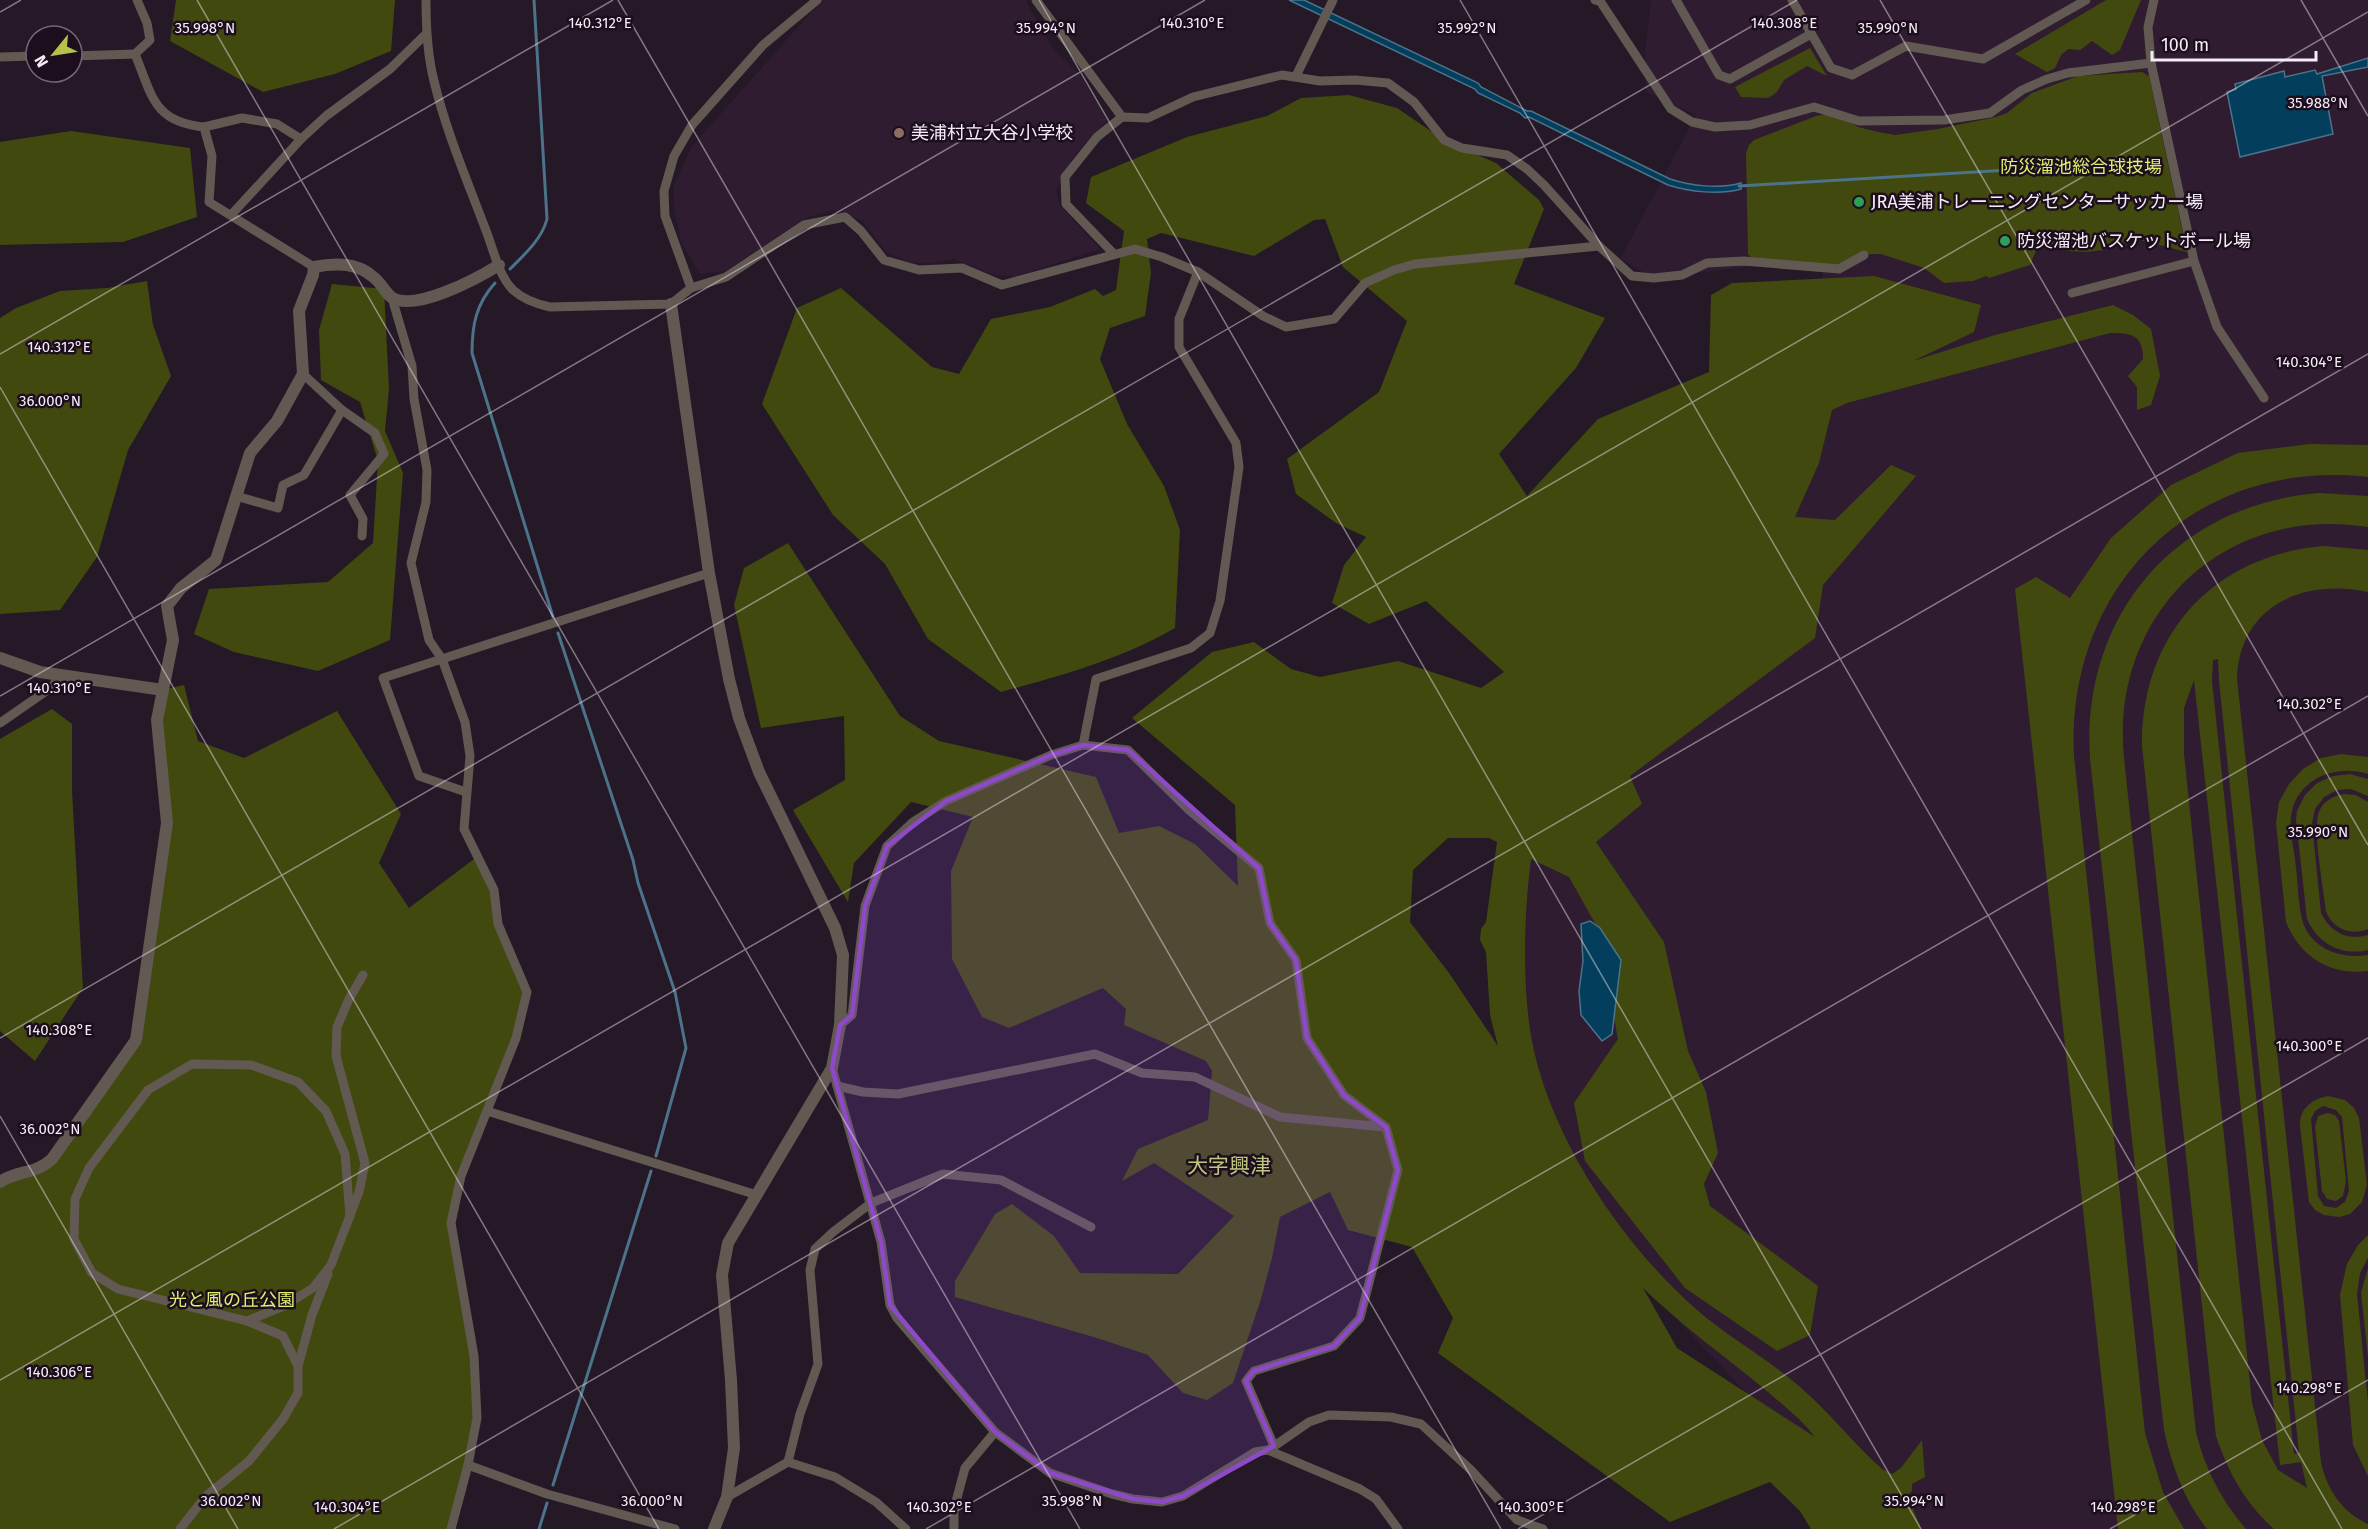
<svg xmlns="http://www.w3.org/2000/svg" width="2368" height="1529" font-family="'Fira Sans','Noto Sans JP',sans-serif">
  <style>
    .built { fill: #2f1c30 }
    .green { fill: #42490f; fill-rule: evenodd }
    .water { fill: #033f5c; stroke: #4c738a; stroke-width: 1.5 }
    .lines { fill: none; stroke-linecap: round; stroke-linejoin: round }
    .stream { stroke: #4c738a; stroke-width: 3 }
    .minor { stroke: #615952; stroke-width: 9 }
    .tertiary { stroke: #615952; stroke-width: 12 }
    .marked { fill: #8d49c7; fill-opacity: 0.2; stroke: #8d49c7; stroke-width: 4.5; stroke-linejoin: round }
    .ticks { fill: none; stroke: #f6ecf7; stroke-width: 1.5; stroke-opacity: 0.45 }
    .education-dot { fill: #8d6e63; stroke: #1c0e1d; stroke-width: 2 }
    .leisure-dot { fill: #2e9e5b; stroke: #1c0e1d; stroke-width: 2 }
    .labels { text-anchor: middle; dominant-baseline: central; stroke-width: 5; stroke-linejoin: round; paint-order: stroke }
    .poi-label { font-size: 18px; fill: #f6ecf7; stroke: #1c0e1d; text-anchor: start }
    .park-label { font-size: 18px; fill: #def070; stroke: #1c0e1d }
    .quarter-label { font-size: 21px; fill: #bec87c; stroke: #1c0e1d }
    .ticks-label { font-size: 15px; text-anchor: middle; fill: #f6ecf7; stroke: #1c0e1d; stroke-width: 5; stroke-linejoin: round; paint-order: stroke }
  </style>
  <rect width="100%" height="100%" fill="#251827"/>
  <g class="built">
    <polygon points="822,0 1025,0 1053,48 1081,76 1108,120 1076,153 1056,190 1060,206 1100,249 1016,276 995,275 954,259 929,264 908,262 886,252 862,220 832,210 804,219 726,271 700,274 682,244 675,215 673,187 692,146"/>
    <polygon points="1651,0 2368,0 2368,1529 1885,1529 1798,1448 1605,1243 1536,1111 1510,856 1811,400 1823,270 1789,262 1654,278 1620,259 1696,115 1646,92 1645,51"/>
  </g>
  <g class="green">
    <polygon points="176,0 395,0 391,51 335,74 263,92 170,41"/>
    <polygon points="2106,0 2141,0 2120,50 2112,55 2092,41 2080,50 2068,49 2061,55 2055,68 2047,72 2015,54"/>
    <polygon points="1810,48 1827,76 1807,66 1784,80 1777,92 1768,98 1741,97 1735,87"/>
    <polygon points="2142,72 2149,76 2187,252 2136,239 2104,250 2086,252 2068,251 2039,243 2030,265 1989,278 1986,276 1973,281 1944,283 1924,268 1881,254 1862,254 1838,269 1754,260 1748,254 1746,153 1749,145 1754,140 1816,116 1830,113 1843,118 1858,127 1878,132 1895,135 1938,129 1996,117 2007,113 2032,93 2078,76"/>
    <path d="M1349,95L1397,108L1444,140L1496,163L1539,200L1544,209L1514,284L1605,318L1576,368L1499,454L1527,496L1598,419L1709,372L1711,295L1732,283L1874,276L1981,305L1974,332L1913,361L1995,335L2113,305L2133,315L2151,329L2160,376L2151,405L2137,410V387L2128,376L2143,359C2143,334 2131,333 2110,333L1847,403L1832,410L1819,463L1795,517L1835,520L1891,465L1916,476L1823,585L1815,638L1630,776L1642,804L1596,842L1664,942L1688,1051L1706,1092L1718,1153L1704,1184L1710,1206L1818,1286L1810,1335L1777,1351L1685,1288L1585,1161L1574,1103L1618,1039L1596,925L1569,877L1531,859C1524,913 1522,982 1531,1036C1549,1137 1621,1243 1697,1310C1729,1338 1767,1358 1799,1386C1829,1412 1853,1443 1882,1469L1892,1474L1901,1468L1922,1440L1925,1477L1912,1484V1491L1904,1499L1912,1506L1921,1529H1811L1800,1511L1770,1482L1670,1522L1438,1353L1453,1318L1412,1247L1348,1230L1330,1192L1280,1217L1272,1258L1261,1299L1233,1383L1207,1400L1183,1393L1148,1355L1097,1338L955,1297V1281L995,1214L1012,1204L1054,1236L1080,1273L1178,1274L1234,1216L1154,1163L1122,1181L1138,1149L1208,1120L1212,1071L1206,1061L1124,1025L1126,1009L1103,988L1009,1028L982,1017L952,959L951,871L973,817L911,802L854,863L848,902L793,810L845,780L844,716L761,728L734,605L744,568L788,543L900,716L939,741L1096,777L1119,833L1159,826L1195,844L1238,886L1235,805L1132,718L1212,652L1254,642L1291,669L1320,677L1398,661L1481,688L1504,672L1426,601L1369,624L1332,603L1344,565L1366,537L1336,523L1296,494L1287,459L1379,392L1407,321L1343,267L1325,219L1314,220L1254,256L1161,233L1147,239L1151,273L1145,316L1110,328L1100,359L1127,424L1164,486L1180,530L1175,628C1122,659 1060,676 1001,692L928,639L885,564L833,515L762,404L797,308L841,288L932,367L959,374L991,319L1050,307L1095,289L1103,296L1116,290L1124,231L1086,203L1091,177L1187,137L1267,116L1301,98ZM1448,838H1489L1497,842L1486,922L1481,929L1480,940L1486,952L1490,1015L1498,1046L1449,973L1410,922L1413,870ZM1643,1288C1682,1326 1726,1357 1768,1392C1784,1406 1802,1420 1815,1437L1677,1348Z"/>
    <polygon points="71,131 190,148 197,217 123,242 0,245 0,142"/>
    <polygon points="147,281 153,325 171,376 128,450 97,557 60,610 0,614 0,318 16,308 60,291 107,288"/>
    <polygon points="332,284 384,289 389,389 385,431 403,473 390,640 318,671 234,652 194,634 209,589 328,582 373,543 378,461 360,402 321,380 319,330"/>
    <path d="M2310,444L2368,445V477C2196,458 2066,584 2074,756L2145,1433L2163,1492L2184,1529H2118L2015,589L2036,577L2070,598L2111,538L2171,485L2238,453Z"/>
    <path d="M2320,493L2368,496V527C2224,504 2110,614 2124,758L2196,1432C2205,1469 2221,1500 2246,1529H2207C2184,1500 2172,1466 2164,1430L2090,759C2081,615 2176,504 2320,493Z"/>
    <path d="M2324,546L2368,550V592C2303,578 2239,606 2237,679L2321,1462C2327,1490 2342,1512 2368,1524V1529H2274C2245,1503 2228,1472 2216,1436L2142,746C2141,635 2213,555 2324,546ZM2218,659L2219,681L2299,1453L2294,1454L2212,681L2213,660ZM2194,680L2280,1465L2301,1462L2307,1488L2278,1470L2262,1440L2252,1403L2184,754V708Z"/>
    <polygon points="184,685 198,741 244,758 337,711 401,814 379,863 409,908 478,856 494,890 498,924 527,992 516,1038 461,1176 451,1223 474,1356 477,1418 451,1529 0,1529 0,1182 42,1168 136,1040 167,823 157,720 163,690"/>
    <polygon points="52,709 72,724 72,791 83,988 35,1061 0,1031 0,739"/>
    <path d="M2341,754L2368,757V774C2335,763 2295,780 2291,817C2289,833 2295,852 2296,868C2298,884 2298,902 2302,919C2309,948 2341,960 2368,955V971C2331,976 2300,957 2286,922L2276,823L2279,802L2289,784L2303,769L2321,758Z"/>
    <path d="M2350,774L2368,779V796L2351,789L2337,790L2324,797L2315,809L2312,823L2321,913C2330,932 2347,941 2368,935V950C2341,956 2318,944 2307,919L2296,819L2297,811L2305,795L2317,783L2333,776Z"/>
    <path d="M2344,794L2356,795L2368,802V929C2350,936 2334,929 2326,912C2324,891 2312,829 2319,812C2323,801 2333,796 2344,794Z"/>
    <path d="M2328,1096L2345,1100L2354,1108L2359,1118L2367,1185L2362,1202L2350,1214L2339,1217L2324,1215L2315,1210L2309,1202L2300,1126C2299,1109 2312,1099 2328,1096ZM2323,1106L2336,1110L2342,1117L2349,1191L2345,1202L2336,1208L2324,1206L2318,1196L2311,1119L2315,1111Z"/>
    <polygon points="2328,1113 2335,1115 2339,1121 2346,1181 2343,1196 2336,1201 2327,1199 2322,1191 2315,1127 2318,1116"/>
    <polygon points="2368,1235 2368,1258 2360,1273 2357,1294 2368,1403 2368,1476 2353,1445 2340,1295 2347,1264 2358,1245"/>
    <polygon points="2368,1268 2368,1357 2361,1293"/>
  </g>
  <g class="water">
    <path d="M1289,0H1304L1478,83L1481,87L1527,111H1531L1670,179C1691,186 1719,189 1741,183V189C1719,195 1690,192 1668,185L1529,117L1525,118L1520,113L1478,93L1475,89Z"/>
    <polygon points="2368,58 2368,67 2322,76 2333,134 2240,157 2227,92 2236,89 2235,84 2284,71 2285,77 2315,70 2317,74"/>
    <polygon points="1590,921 1600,928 1621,960 1612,1034 1602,1041 1581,1015 1579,991 1583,961 1581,924"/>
  </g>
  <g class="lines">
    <g class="stream">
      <polyline points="1739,186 2112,164"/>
      <path d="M510,269C524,255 542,239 547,219L534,0"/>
      <path d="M495,283C476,304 472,325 472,353L553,617"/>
      <polyline points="558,633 633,860 638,883 675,992 686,1048 656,1156"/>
      <polyline points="553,1485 651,1171"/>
      <polyline points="539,1529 547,1503"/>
    </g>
    <g class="minor">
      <path d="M426,0C426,28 427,54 434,81C446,131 467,180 485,228C493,247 498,275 513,290C524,300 536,304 550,307L671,304L691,288L726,277L804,225L845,217L861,231L884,260L919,270L962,268L1002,285L1135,249L1162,257L1198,272L1263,316L1286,327L1334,319L1365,283L1394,270L1415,264L1599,246"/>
      <polyline points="1036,0 1122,117"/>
      <polyline points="1595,0 1600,1 1671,109 1692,122 1715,127 1750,125 1814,107 1859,121 1944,120 1990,113 2022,90 2047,79 2068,73 2151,63"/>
      <polyline points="1676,0 1719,75 1730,79 1811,34"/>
      <polyline points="1792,0 1831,68 1852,75 1906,46 1983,59 2086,0"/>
      <polyline points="2154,0 2148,27 2151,63 2194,261 2217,327 2264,398"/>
      <polyline points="135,54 150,40 147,23 137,0"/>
      <path d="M72,56L135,54C152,95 153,122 204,127L212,156L209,202L314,267"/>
      <polyline points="0,57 36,56"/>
      <polyline points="1296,76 1333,0"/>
      <polyline points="204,127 242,118 277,124 301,139"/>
      <polyline points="231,215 301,139 326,116 390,69 426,34"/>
      <polyline points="1114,254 1066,204 1065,177 1097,137 1122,117 1148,118 1193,97 1282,75 1320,81 1355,80 1388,83 1414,102 1444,140 1462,148 1507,155 1527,169 1544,185 1599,246 1632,276 1654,278 1682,275 1707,263 1744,261 1839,269 1864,255"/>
      <polyline points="691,288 665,216 664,191 674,156 692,125 763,45 817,0"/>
      <polyline points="2072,293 2194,261"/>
      <polyline points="392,298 412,366 414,399 427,470 426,502 411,563 429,640 442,659 465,722 470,756 464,829 494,890 498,924 527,992 516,1038 461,1176 451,1223 474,1356 477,1418 468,1465 451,1529"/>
      <polyline points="342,410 375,433 384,454 350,495 363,519 362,536"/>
      <polyline points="236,496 278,508 283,485 304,475 342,410 303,374"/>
      <polyline points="0,723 52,687 60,675"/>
      <polyline points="1083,745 1096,679 1191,648 1210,633 1220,601 1239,467 1236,443 1179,347 1179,319 1198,272"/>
      <polyline points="466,792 419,776 383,678 709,573"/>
      <polyline points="840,1025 852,1015 865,906 887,846 913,822 946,801 1051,755 1083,745 1128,750 1189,810 1259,868 1270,923 1296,960 1307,1038 1344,1095 1386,1127 1398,1170 1360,1318 1334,1346 1254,1371 1246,1381 1274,1446"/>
      <polyline points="832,1068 881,1242 890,1305 897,1318 995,1432 1050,1473 1112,1494 1133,1499 1162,1502 1183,1496 1255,1452 1268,1450 1360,1489 1376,1499 1398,1529"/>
      <polyline points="837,1086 863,1092 898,1094 1095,1054 1142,1073 1195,1077 1280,1117 1384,1127"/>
      <polyline points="487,1111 757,1195"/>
      <polyline points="247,1321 284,1306 313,1288 331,1265 359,1192 365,1163 336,1056 337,1027 349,999 363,975"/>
      <polyline points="298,1366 312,1315 328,1274"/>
      <polyline points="1270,1449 1309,1422 1329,1415 1391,1417 1421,1424 1471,1470 1517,1520 1543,1529"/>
      <polyline points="788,1462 800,1414 818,1364 810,1270 815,1249 833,1232 871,1203 943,1174 1001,1180 1091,1227"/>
      <polyline points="468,1465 547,1494 675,1529"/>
      <polyline points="727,1497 788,1462 835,1477 876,1502 906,1529"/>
      <polyline points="180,1529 206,1496 249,1461 283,1419 298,1393 298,1366 283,1336 247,1321 118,1289 92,1273 74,1239 75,1199 89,1168 148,1090 192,1064 251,1065 298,1082 326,1111 345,1154 350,1216"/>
      <polyline points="954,1529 954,1509 965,1468 995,1432"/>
    </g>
    <g class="tertiary">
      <polyline points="671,304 709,573 729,679 739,718 759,772 835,928 843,955 840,1025 832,1068 728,1243 722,1275 731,1380 734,1448 727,1497 714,1529"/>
      <polyline points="0,658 40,672 163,690"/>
      <path d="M0,1182C17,1170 35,1175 52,1159L136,1040L167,823L157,720L173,640L167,606L181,588L216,560L250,453L277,421L303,374L299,311L313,275L314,267C334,263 356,262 372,276C380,281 384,291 391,297C414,313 478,278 499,265"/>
    </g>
  </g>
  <path class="marked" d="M1083,745L1128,750L1259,868L1270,923L1296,960L1307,1038L1344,1095L1386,1127L1398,1170L1360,1318L1334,1346L1254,1371L1246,1381L1274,1446L1183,1496L1162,1502L1133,1499L1050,1473L995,1432L890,1305L881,1242L832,1068L840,1025L852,1015L865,906L887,846L946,801L1051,755Z"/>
  <path class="ticks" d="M197,0L1080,1529M618,0L1501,1529M1039,0L1921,1529M1460,0L2342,1529M1880,0L2368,845M2301,0L2368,116M0,12L21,0M0,354L613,0M0,387L659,1529M0,696L1205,0M0,1038L1797,0M0,1116L238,1529M0,1380L2368,12M334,1529L2368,354M926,1529L2368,696M1518,1529L2368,1038M2110,1529L2368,1380"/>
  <circle class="education-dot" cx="899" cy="133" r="6"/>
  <g class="leisure-dot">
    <circle cx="1859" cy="202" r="6"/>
    <circle cx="2005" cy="241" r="6"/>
  </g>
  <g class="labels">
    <g class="poi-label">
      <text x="911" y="133">美浦村立大谷小学校</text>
      <text x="1871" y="202">JRA美浦トレーニングセンターサッカー場</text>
      <text x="2017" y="241">防災溜池バスケットボール場</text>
    </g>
    <g class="park-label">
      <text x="2081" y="167">防災溜池総合球技場</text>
      <text x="232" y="1300">光と風の丘公園</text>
    </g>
    <g class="quarter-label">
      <text x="1229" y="1166">大字興津</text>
    </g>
  </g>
  <g class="ticks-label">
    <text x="600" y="28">140.312°E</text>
    <text x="1192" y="28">140.310°E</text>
    <text x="1784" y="28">140.308°E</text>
    <text x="205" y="33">35.998°N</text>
    <text x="1046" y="33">35.994°N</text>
    <text x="1467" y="33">35.992°N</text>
    <text x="1888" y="33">35.990°N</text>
    <text x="2318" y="108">35.988°N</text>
    <text x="59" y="352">140.312°E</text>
    <text x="2309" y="367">140.304°E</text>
    <text x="50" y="406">36.000°N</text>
    <text x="59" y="693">140.310°E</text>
    <text x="2309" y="709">140.302°E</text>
    <text x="2318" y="837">35.990°N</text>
    <text x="59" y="1035">140.308°E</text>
    <text x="2309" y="1051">140.300°E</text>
    <text x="50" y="1134">36.002°N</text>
    <text x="59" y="1377">140.306°E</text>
    <text x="2309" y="1393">140.298°E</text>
    <text x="231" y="1506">36.002°N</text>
    <text x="652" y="1506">36.000°N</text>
    <text x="1072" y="1506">35.998°N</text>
    <text x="1914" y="1506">35.994°N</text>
    <text x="347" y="1512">140.304°E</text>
    <text x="939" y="1512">140.302°E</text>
    <text x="1531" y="1512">140.300°E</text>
    <text x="2123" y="1512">140.298°E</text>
  </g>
  <g transform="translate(54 54) rotate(240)"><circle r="28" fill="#1c0e1d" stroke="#736774" stroke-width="1.5"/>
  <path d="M0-4.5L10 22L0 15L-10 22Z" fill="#b4c24a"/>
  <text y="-9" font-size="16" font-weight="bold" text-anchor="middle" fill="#f6ecf7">N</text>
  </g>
  <path d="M2152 51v9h164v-9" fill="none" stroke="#f6ecf7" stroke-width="3"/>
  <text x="2161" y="51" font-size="18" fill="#f6ecf7" stroke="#1c0e1d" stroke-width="4.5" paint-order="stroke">100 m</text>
</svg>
